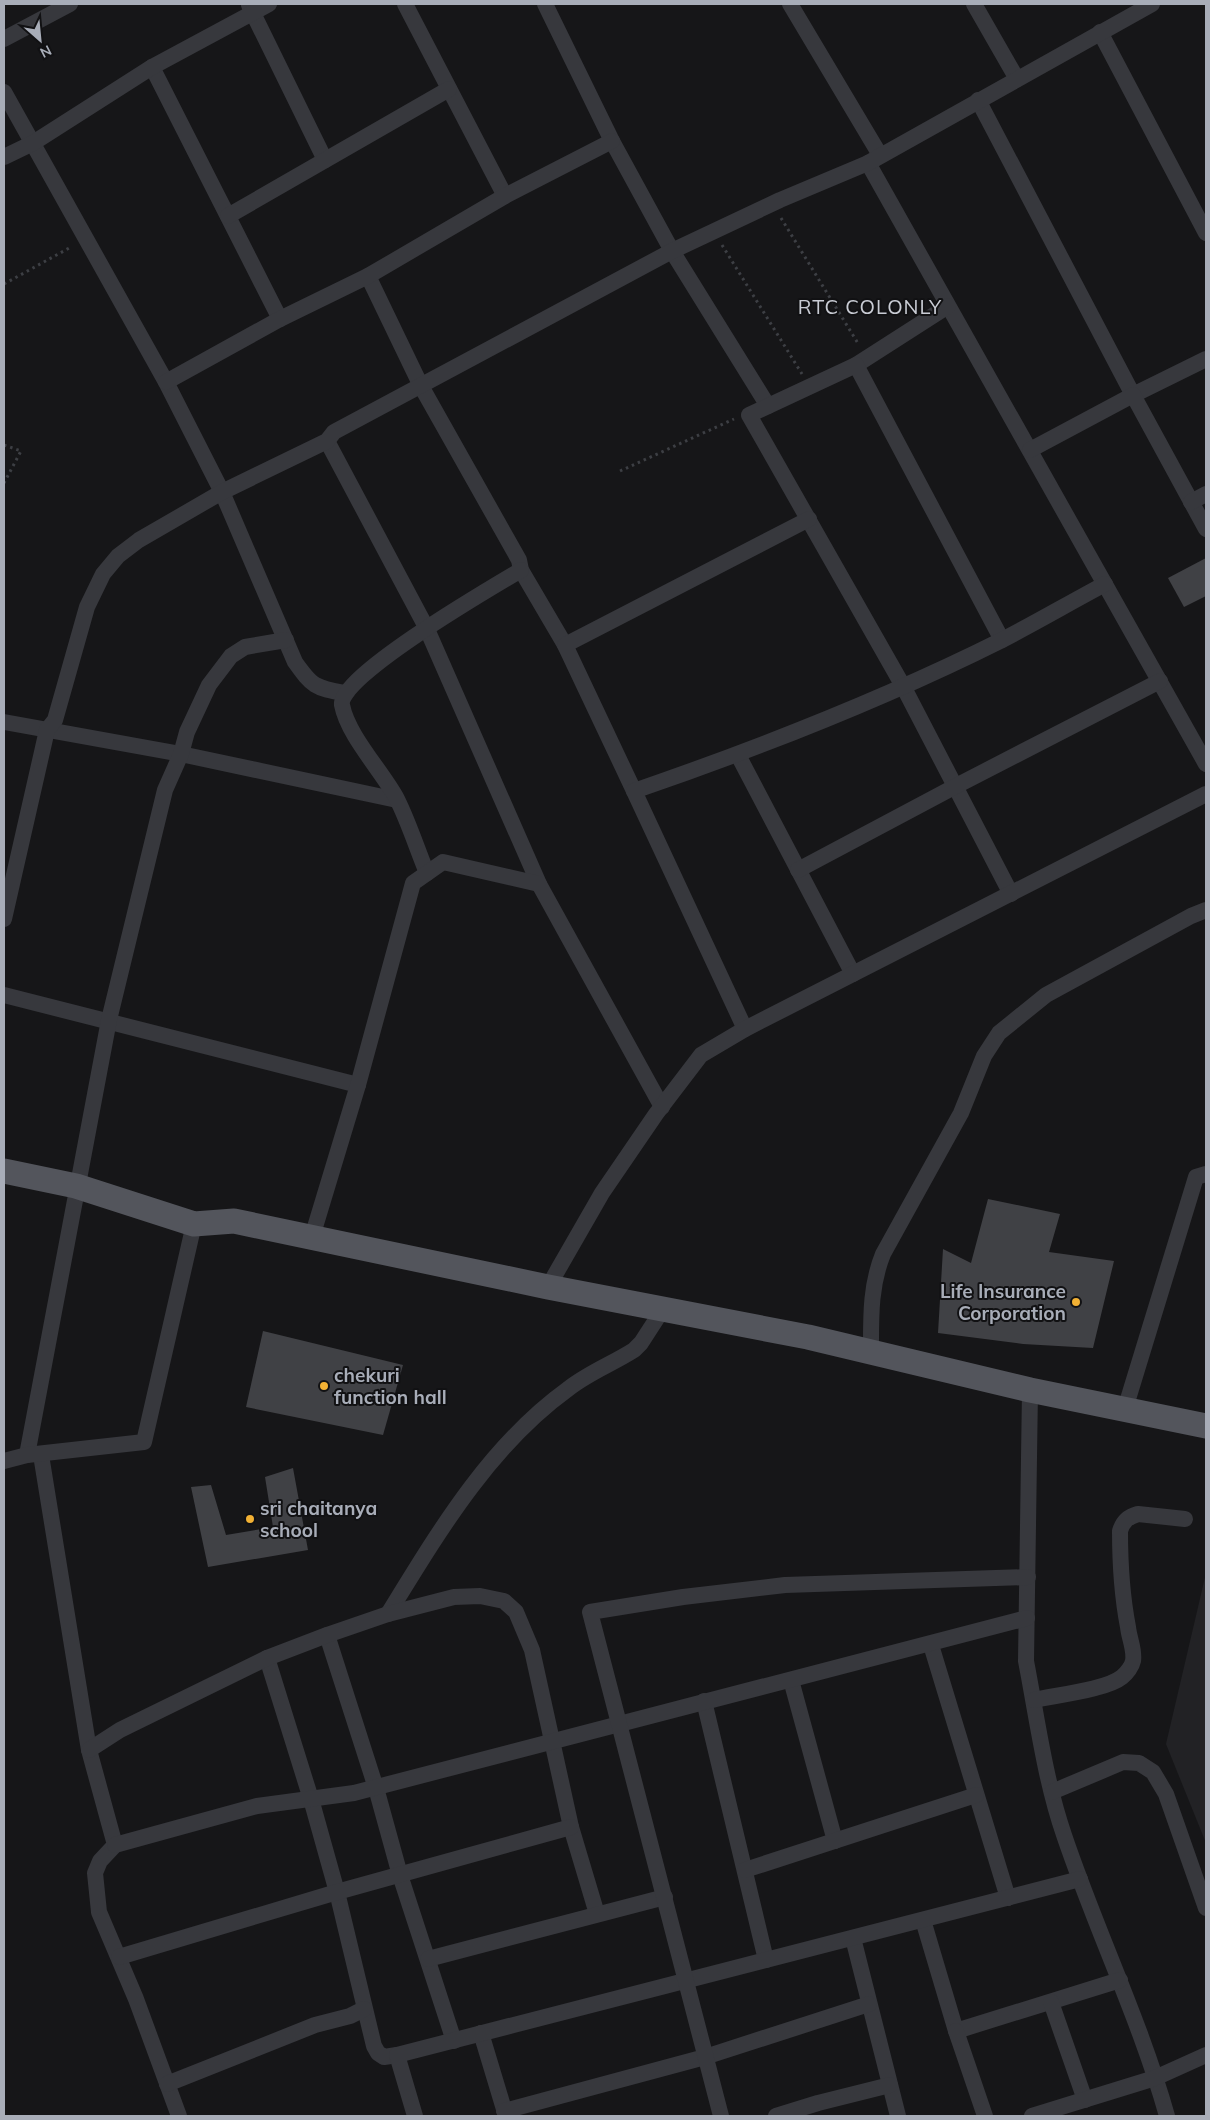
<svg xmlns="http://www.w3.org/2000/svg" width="1210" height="2120" font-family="Mulish,sans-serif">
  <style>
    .built { fill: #222225 }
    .building { fill: #404145 }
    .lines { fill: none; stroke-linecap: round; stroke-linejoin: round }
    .path { stroke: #3d3f44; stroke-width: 3; stroke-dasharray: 2.5 4; stroke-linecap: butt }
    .minor { stroke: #37383d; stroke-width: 16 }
    .primary { stroke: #53555c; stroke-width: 25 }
    .poi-dot { fill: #f2b134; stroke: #111113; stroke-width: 2 }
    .labels { text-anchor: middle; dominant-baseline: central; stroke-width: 4; stroke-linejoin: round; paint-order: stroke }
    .poi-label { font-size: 19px; font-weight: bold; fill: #a8adb8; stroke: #111113; text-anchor: start }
    .neighbourhood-label { font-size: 20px; letter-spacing: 1px; fill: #c9ccd4; stroke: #111113 }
  </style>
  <rect width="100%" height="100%" fill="#161618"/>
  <polygon class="built" points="1206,1573 1206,1843 1166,1744"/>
  <g class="building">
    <polygon points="1206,558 1206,596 1184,607 1168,578"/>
    <polygon points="988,1199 1060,1214 1049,1252 1114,1261 1093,1348 1023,1344 938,1333 943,1249 971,1263"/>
    <polygon points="263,1331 403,1365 383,1435 246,1407"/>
    <polygon points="293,1468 308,1550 208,1567 191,1487 211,1485 226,1535 273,1527 265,1477"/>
  </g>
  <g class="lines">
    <g class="path">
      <polyline points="781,218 859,345"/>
      <polyline points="722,245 802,374"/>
      <polyline points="4,284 71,247"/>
      <polyline points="4,445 21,451 4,483"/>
      <polyline points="620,471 734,419"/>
    </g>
    <g class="minor">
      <polyline points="405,4 505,196"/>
      <polyline points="545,4 612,141 672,251 768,406"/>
      <polyline points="790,4 880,155"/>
      <polyline points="974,4 1017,79"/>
      <polyline points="249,5 325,160"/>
      <polyline points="1100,32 1206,233"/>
      <polyline points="4,39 70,4"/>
      <polyline points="152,67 280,319"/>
      <path d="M4,92L166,382L222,492L295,662C312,686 315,688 344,693"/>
      <polyline points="978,100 1133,395 1206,359"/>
      <polyline points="4,157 33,143 152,67 269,4"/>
      <polyline points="868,163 1206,764"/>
      <polyline points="228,216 449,89"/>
      <polyline points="368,276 421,386 519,560 521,570 565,645"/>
      <polyline points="856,365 948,306"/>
      <polyline points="166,382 280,319 368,276 505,196 612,141"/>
      <polyline points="327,441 426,627 539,884"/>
      <polyline points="1030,450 1133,395 1206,529"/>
      <polyline points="1191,502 1206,494"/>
      <polyline points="1002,640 856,365 749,415 903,686 1011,894"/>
      <polyline points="4,722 181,754 397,800"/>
      <polyline points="738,755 853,974"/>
      <polyline points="634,791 565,645 809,519"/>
      <polyline points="798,870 956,786 1160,681"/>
      <path d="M427,873C417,849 409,823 397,799C382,771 348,736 342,705C337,677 494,586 521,570"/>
      <polyline points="4,919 47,730 55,720 87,607 103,574 118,556 139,540 222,492 327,441 334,432 672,251 780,200 868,163 1152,4"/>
      <polyline points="4,995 358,1085"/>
      <path d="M745,1029L634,791C759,748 884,699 1002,640C1037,622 1071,602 1105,584"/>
      <polyline points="312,1237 358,1085 413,883 443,862 539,884 662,1107"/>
      <polyline points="548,1287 602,1193 656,1114 701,1055 745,1029 1206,794"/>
      <path d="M871,1352C871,1318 870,1286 883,1254L961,1113L984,1056L999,1033L1046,995L1191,916L1206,910"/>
      <path d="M1030,1390L1026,1661C1037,1718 1045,1780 1064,1835C1096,1930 1140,2020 1167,2116"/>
      <polyline points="1125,1409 1196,1177 1206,1174"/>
      <polyline points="27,1455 109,1020 165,790 181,754 187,732 209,685 231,656 245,647 286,640"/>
      <polyline points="41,1455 89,1750 115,1845 100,1861 95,1873 99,1912 136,1999 179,2116"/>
      <polyline points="4,1461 27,1455 144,1442 194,1224"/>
      <path d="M388,1614C438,1533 489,1446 568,1389C588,1373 612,1364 634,1350L641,1343L663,1309"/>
      <polyline points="327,1635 376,1788 400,1875 454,2041"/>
      <polyline points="931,1645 1008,1898"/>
      <polyline points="267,1658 311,1799 337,1892 374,2046 378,2053 384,2057 397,2055"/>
      <polyline points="791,1680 835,1841"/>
      <path d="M1034,1700C1056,1695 1106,1690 1122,1677C1127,1673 1132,1666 1133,1661C1135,1650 1129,1638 1128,1627C1122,1596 1120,1563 1120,1531C1123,1521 1128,1517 1138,1514L1185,1519"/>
      <polyline points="704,1701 766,1960"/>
      <polyline points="89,1750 120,1730 267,1658 327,1635 388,1614 454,1597 480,1596 504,1601 516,1612 532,1650 571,1827 597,1914"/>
      <polyline points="1052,1792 1123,1762 1139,1763 1153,1772 1166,1794 1206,1908"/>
      <polyline points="115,1845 257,1806 354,1793 1027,1618"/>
      <polyline points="745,1870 976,1795"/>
      <polyline points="923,1920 956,2031 1120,1980"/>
      <polyline points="853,1938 898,2116"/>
      <polyline points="119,1957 337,1892 571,1827"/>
      <polyline points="428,1959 665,1897"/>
      <polyline points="1051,2002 1085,2100"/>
      <polyline points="956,2031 985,2116"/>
      <polyline points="481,2033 506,2116"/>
      <polyline points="167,2084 315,2025 350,2016 364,2009"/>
      <polyline points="504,2111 705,2057 869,2004"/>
      <polyline points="415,2116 397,2055 1080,1879"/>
      <polyline points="721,2116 590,1612 683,1597 785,1585 1028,1577"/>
      <polyline points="776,2116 818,2103 890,2085"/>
      <polyline points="1032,2116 1155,2078 1206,2055"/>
    </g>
    <polyline class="primary" points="4,1171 76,1186 194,1224 234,1221 548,1287 808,1337 1030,1390 1206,1426"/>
  </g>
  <g class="poi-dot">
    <circle cx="1076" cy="1302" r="5"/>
    <circle cx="324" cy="1386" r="5"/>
    <circle cx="250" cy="1519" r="5"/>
  </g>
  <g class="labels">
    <g class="poi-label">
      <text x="1066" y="1291" text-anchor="end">Life Insurance<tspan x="1066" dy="22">Corporation</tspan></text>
      <text x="334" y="1375">chekuri<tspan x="334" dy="22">function hall</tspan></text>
      <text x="260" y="1508">sri chaitanya<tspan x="260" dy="22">school</tspan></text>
    </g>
    <g class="neighbourhood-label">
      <text x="870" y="306">RTC COLONLY</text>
    </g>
  </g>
  <rect width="1210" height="2120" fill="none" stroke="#a8adb8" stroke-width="10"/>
  <g transform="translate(40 40) rotate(153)" stroke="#111113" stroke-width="4" paint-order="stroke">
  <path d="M0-4L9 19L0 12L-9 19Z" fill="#a8adb8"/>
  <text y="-8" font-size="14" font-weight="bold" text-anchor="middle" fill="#a8adb8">N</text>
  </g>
</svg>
